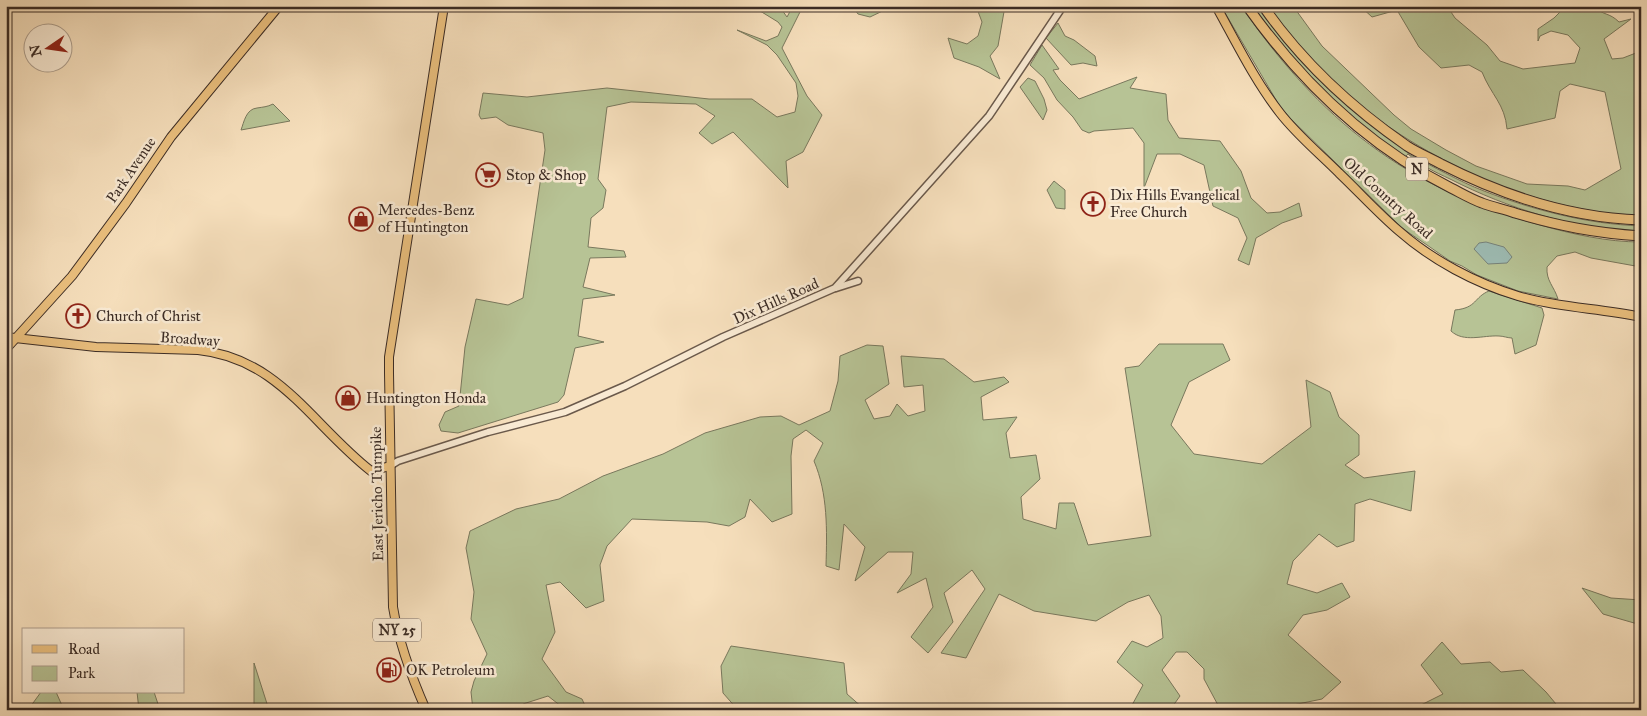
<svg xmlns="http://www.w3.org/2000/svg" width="1647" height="716" font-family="'IM FELL Great Primer',serif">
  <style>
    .green { fill: #b7c395; stroke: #79785d }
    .water { fill: #9dbcb4; stroke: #76827b }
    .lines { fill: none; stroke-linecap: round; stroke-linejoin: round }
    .minor-casing { stroke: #6a594b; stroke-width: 9 }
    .major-casing { stroke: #3b2c25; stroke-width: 10 }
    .highway-casing { stroke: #3b2c25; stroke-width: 11 }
    .minor { stroke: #f9ead3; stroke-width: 6 }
    .major { stroke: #ebc07e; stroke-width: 8 }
    .highway { stroke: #ebc07e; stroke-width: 9 }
    .labels { text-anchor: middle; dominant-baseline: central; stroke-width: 5; stroke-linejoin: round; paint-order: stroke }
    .shield { fill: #f9ead3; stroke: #746559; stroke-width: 1 }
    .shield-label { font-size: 14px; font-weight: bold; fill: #3b2c25 }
    .street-label { font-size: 15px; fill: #3b2c25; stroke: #f9ead3 }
    .poi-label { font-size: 15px; fill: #3b2c25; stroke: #f9ead3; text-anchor: start }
  </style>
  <rect width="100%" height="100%" fill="#f6dfbc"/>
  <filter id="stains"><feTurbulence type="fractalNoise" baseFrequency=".004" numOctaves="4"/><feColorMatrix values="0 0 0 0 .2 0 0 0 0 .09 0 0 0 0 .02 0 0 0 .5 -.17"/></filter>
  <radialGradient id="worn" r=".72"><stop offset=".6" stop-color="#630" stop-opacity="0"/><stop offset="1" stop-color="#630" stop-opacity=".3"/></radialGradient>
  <g class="green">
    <polygon points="752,6 779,6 787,17 793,6 803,6 782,48 807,96 822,115 803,152 786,161 788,188 733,132 712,144 699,133 715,116 696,104 631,102 607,107 598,179 606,190 603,208 591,218 588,247 624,251 626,257 590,258 583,287 615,295 583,299 578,336 604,342 575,348 564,395 558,402 458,433 441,431 439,425 445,412 459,406 465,347 476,299 508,305 523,298 545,150 543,133 508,125 496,117 481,119 479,115 483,93 527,97 607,88 709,99 752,99 777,117 795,112 798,96 796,83 777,55 767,45 737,30 766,41 778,36 782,27 778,22"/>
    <polygon points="852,6 893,6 870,17 858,14"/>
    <polygon points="976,6 1005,6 998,46 990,56 1000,79 979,67 954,58 948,38 967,44 978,36 982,22"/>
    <path d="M1221,6H1241C1319,119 1406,189 1540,225C1572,234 1607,242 1641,242V267L1591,258L1575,252L1557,256L1547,267C1546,281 1554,286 1558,299L1518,291L1477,275L1462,266L1450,261L1427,245L1402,228L1290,118L1279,105Z"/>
    <path d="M1252,6H1260L1284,39L1409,150L1408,154C1433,166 1458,181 1484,191C1533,210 1587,224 1641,226V232C1574,229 1509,209 1450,179C1435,172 1420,165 1408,154L1405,157C1394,150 1383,144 1373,136C1326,98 1288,53 1252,6Z"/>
    <path d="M1268,6H1293L1322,46L1394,115L1411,129L1446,150L1476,166L1527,184L1568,186L1585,190L1621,169L1605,92L1570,84L1560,91L1555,118L1507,129C1505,104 1491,95 1482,72L1469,65L1441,68L1419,47L1397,10L1372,17L1360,6H1447L1455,18L1487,45L1500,61L1523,69L1575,63L1580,48L1568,35L1551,31L1540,36L1538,41V29L1554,18L1566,6H1594C1603,16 1609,12 1619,22L1631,19L1604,39L1612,59L1623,58L1641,51V76L1637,78L1636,95H1641V123L1639,125L1641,148V216C1533,212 1414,157 1335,84C1310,61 1289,33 1268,6Z"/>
    <polygon points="1058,23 1065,36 1074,40 1095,56 1097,66 1083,63 1071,65 1046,38"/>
    <polygon points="1042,45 1059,69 1053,70 1060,80 1079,99 1137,77 1130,88 1166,94 1168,120 1179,138 1220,141 1241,171 1251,198 1267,213 1280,212 1299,203 1302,216 1282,223 1256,238 1249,265 1238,260 1247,238 1238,218 1213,206 1204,165 1180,154 1157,154 1144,188 1144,143 1133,128 1094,131 1089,133 1082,130 1073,117 1057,100 1044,78 1030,65"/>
    <polygon points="1028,78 1035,81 1044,99 1047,110 1043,120 1020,87"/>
    <path d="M273,104L290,121L241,130C244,122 246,109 257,108C263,107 267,107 273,104Z"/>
    <polygon points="1054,181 1065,190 1065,209 1056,208 1047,190"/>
    <path d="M1489,291L1542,308L1544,315L1536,345L1515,354L1512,338C1508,338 1503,336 1499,336C1483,335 1464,343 1451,331L1455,310C1477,308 1474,297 1489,291Z"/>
    <path d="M1159,344H1223L1230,360L1189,382L1171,425L1194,454L1262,464L1311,427L1306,380L1330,392L1339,417L1359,435V455L1345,465L1364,478L1415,471L1411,511L1370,499L1355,504L1354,541L1337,547L1319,534L1293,561L1287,584L1317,593L1342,583L1350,597L1327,610L1303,615L1288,635L1341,682L1322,699L1293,705L1290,710H1223L1219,707L1204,679V669L1187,652H1176L1162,670L1180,696L1170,710H1134L1131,707L1143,685L1117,662L1132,641L1147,647L1163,638L1161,616L1149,595L1128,602L1096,621L1034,611L999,594L966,658L941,653L985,589L972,570L944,593L953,622L928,653L911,637L933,607L926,578L897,593L911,574L913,552H888L855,581L865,547L844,524L839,570L826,566C827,530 828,494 814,461L823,443L806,430L793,439L791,456L792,514L772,522L750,499L745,517L729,526L707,522L632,519L607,546L600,565L604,601L586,608L560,582L546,585L555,632L542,659L566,692L582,699L587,710H566L548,696L523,704L522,710H473L471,692L474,681L487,654L471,619L474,592L466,548L470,531L516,509L559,499L603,476L663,454L705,433L760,417L781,416L799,425L830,411L838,381L840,356L867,345L883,346L889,384L865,400L874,419L890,416L897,404L908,416L925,411L923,385L904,387L901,356L944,359L974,382L1004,377L1009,382L981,397L983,420L1017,417L1006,433L1010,458L1036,455L1040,479L1021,497L1023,519L1056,529L1059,503H1074L1088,545L1151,536L1125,368L1139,366Z"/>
    <polygon points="1582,588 1611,598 1641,600 1641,625 1603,614"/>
    <polygon points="1442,642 1461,664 1490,662 1501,672 1523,670 1546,692 1561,710 1544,710 1535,705 1500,705 1496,710 1425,710 1421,705 1443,694 1421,665"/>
    <polygon points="731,646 844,663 847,694 863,708 873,710 738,710 723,693 721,666"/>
    <polygon points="254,663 269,710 243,710 254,705"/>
    <polygon points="41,692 56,692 64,710 28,710"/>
    <polygon points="137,692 154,692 160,710 139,710"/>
  </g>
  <polygon class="water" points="1486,242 1504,247 1512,257 1507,263 1488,264 1474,249 1479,243"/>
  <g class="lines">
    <g class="minor-casing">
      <g id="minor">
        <polyline points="836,288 858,281"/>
        <polyline points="390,466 398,461 488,432 565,412 625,386 723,337 835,288 989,116 1063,6"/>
      </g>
    </g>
    <g class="major-casing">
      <g id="major">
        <path d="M1216,6C1236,42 1255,81 1280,113C1297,135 1319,153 1339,173C1359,192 1378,213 1399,231C1432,260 1475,283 1518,296C1558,308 1600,308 1641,317"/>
        <path d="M6,337L96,347L198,350C279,358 312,425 371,471L390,466"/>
        <polyline points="6,349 72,276 126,203 171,137 279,6"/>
        <path d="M426,710C411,676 399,644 393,607L389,373V357L444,6"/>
      </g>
    </g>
    <g class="highway-casing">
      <g id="highway">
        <path d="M1247,6C1301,82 1367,146 1451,188C1461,193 1471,199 1482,203C1492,207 1504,209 1515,213C1559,226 1595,233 1641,236"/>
        <path d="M1263,6C1302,62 1352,108 1407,146C1418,153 1430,158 1441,164C1502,195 1571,218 1641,220"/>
      </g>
    </g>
    <use href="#minor" class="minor"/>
    <use href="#major" class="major"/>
    <use href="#highway" class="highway"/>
  </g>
  <defs>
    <g id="supermarket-ring" transform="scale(1.25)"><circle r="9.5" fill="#f9ead3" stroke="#8f2418" stroke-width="1.5"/><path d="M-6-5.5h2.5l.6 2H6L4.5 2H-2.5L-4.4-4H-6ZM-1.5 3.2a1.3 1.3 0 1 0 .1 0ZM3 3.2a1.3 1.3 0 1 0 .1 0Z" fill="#8f2418"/></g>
    <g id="church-ring" transform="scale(1.25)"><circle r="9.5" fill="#f9ead3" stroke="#8f2418" stroke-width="1.5"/><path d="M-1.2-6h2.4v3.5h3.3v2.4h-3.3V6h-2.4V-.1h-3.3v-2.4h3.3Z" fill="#8f2418"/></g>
    <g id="shop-ring" transform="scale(1.25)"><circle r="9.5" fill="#f9ead3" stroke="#8f2418" stroke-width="1.5"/><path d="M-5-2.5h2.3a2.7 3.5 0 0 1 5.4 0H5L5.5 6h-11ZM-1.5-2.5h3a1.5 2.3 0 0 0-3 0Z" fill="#8f2418"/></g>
    <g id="fuel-ring" transform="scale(1.25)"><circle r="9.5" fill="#f9ead3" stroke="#8f2418" stroke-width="1.5"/><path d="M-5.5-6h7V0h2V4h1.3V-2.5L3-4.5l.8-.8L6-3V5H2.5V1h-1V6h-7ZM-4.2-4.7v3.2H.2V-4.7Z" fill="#8f2418"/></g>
  </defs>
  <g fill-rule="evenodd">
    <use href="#supermarket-ring" x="488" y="175"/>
    <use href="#church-ring" x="1093" y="204"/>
    <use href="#shop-ring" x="361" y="219"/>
    <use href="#church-ring" x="78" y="316"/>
    <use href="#shop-ring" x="348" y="398"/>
    <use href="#fuel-ring" x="389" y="670"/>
  </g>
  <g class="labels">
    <g class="shield">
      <rect x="1406" y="157.5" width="22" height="23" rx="4"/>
      <rect x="373" y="618.5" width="48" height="23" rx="4"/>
    </g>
    <g class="shield-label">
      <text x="1417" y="169">N</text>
      <text x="397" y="630">NY 25</text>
    </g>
    <g class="street-label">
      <text transform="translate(131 170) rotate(-56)">Park Avenue</text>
      <text transform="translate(1388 198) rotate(42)">Old Country Road</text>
      <text transform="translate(776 301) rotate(-24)">Dix Hills Road</text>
      <text transform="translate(190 339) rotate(4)">Broadway</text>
      <text transform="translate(377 494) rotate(-91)">East Jericho Turnpike</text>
    </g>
    <g class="poi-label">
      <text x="506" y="175">Stop &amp; Shop</text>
      <text x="1110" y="195">Dix Hills Evangelical<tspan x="1110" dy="17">Free Church</tspan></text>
      <text x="378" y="210">Mercedes-Benz<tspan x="378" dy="17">of Huntington</tspan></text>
      <text x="96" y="316">Church of Christ</text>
      <text x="366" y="398">Huntington Honda</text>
      <text x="406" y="670">OK Petroleum</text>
    </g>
  </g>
  <rect width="1647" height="716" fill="none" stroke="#f6dfbc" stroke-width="25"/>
  <rect x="8" y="8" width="1632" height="701" fill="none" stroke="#3b2c25" stroke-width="2.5"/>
  <rect x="12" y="12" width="1622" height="691" fill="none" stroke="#3b2c25"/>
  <rect x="22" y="628" width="162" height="65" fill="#f9ead3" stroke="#ad9e8d"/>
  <rect x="32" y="645" width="25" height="8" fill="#ebc07e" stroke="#ad9e8d"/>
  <text x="68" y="654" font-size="15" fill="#3b2c25">Road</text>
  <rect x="32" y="666" width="25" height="15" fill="#b7c395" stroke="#ad9e8d"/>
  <text x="68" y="678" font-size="15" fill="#3b2c25">Park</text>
  <g transform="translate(48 48) rotate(257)"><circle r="24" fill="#f9ead3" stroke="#ad9e8d"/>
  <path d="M0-4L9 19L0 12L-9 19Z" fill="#8f2418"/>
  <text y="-8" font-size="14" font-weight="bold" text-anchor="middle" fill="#3b2c25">N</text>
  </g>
  <rect width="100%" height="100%" filter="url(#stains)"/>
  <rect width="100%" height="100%" fill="url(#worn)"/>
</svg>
